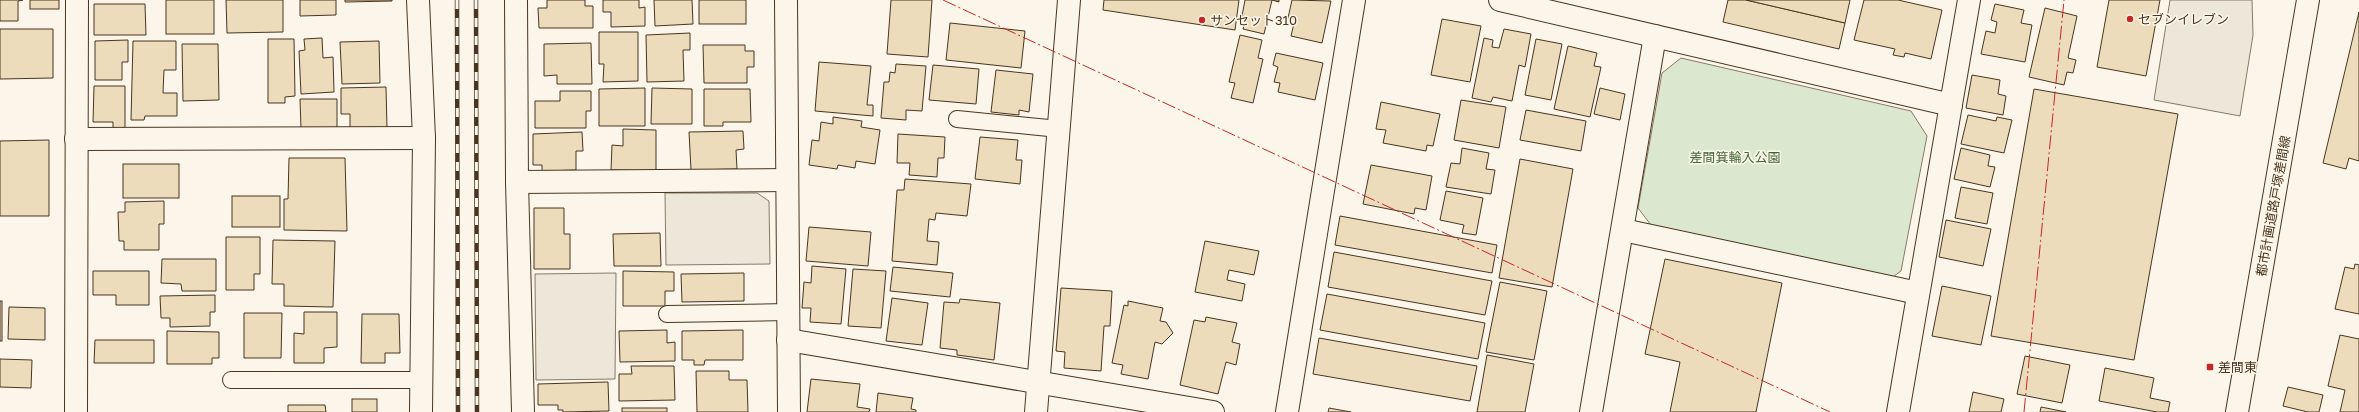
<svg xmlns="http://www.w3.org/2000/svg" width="2359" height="412" font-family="'Golos Text','Noto Sans JP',sans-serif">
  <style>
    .green { fill: #dce7d0; stroke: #887966 }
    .parking { fill: #ede7d9; stroke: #887966 }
    .building { fill: #ecdcbc; stroke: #4a3520 }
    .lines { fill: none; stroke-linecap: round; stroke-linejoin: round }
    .service-casing { stroke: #4a3520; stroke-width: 18 }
    .minor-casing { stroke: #4a3520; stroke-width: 24 }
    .tertiary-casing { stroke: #4a3520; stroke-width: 24 }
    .service { stroke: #fbf6e9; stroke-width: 16 }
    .minor { stroke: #fbf6e9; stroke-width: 22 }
    .tertiary { stroke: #fbf6e9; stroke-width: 22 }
    .rail-casing { stroke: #4a3520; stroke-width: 4.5 }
    .rail { stroke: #fbf6e9; stroke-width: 3; stroke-dasharray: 9; stroke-linecap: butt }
    .power { stroke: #c62828; stroke-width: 1; stroke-dasharray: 14 3 2 3; stroke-linecap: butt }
    .poi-dot { fill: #c62828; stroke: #fbf6e9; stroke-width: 1.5 }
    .labels { text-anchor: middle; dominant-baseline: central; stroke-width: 3; stroke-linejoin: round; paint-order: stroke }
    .poi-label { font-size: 13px; fill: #4a3520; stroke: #fbf6e9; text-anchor: start }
    .park-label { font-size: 13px; fill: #436837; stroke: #fbf6e9 }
    .street-label { font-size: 13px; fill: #4a3520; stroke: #fbf6e9 }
  </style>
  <rect width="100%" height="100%" fill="#fbf6e9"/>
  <polygon class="green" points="1681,58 1911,111 1927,136 1901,271 1890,279 1651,225 1638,208 1662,73"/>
  <g class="parking">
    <polygon points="2170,0 2252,0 2253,35 2240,116 2154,100"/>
    <polygon points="665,193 757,193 769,201 770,264 666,265"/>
    <polygon points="616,273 615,379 536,380 535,274"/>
  </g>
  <g class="building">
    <polygon points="0,0 23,0 18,1 18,21 0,21"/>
    <rect x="30" y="0" width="29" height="9"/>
    <rect x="166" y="0" width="48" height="34"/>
    <polygon points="226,0 283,0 283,32 227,33"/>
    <polygon points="300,0 336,0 336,15 300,16"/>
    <polygon points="345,0 392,0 392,1 345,2"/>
    <polygon points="547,0 585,0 585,6 593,6 593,28 539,28 538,8 547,8"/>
    <polygon points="603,0 639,0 639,8 645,7 645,26 611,27 611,12 603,12"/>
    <polygon points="654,0 692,0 693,24 655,26"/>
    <rect x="699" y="0" width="47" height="24"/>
    <polygon points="891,0 932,0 928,57 887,54"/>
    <polygon points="1104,0 1239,0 1235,30 1103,10"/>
    <polygon points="1245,0 1279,0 1279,2 1272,0 1264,34 1243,29 1246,17 1242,16"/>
    <polygon points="1292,0 1331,1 1322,43 1291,36 1295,19 1288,18"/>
    <polygon points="1728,0 1746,0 1845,23 1839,49 1723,22"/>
    <polygon points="1746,0 1850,0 1845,23"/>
    <polygon points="1864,0 1898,0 1942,10 1931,59 1905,53 1904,57 1893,55 1895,49 1854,40"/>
    <polygon points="2109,0 2160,0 2146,76 2097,67"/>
    <polygon points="94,4 145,4 146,35 94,35"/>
    <polygon points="1995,4 2024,10 2021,23 2032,25 2025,62 1981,54 1986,31 1995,33 1997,22 1991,20"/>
    <polygon points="2045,8 2077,16 2068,58 2076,60 2073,73 2067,72 2064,85 2029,77"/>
    <polygon points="2359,12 2359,161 2349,158 2346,169 2323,163"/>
    <polygon points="1442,19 1481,26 1470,82 1431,75"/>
    <polygon points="950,23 1025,31 1021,68 946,60"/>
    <polygon points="0,29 53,29 53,78 0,79"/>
    <polygon points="1504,29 1531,34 1525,67 1519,65 1512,101 1493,97 1491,102 1472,98 1484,38 1493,40 1492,47 1499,48"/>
    <polygon points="599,32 638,32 638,81 603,82 604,64 599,64"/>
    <polygon points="690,33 690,50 683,50 684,81 647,82 646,35"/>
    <polygon points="1240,35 1262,40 1258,58 1263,59 1253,103 1231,98 1235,83 1229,82"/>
    <polygon points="322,38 323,58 333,57 334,92 301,94 299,51 305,50 304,39"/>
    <polygon points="268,39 294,39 295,96 285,97 285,103 268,103"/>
    <polygon points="1536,39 1562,44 1551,100 1525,95"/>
    <polygon points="128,40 128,62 122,62 122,80 95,80 95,41"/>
    <polygon points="133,41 176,41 176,70 164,70 163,93 177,93 177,116 145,116 144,120 131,120"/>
    <polygon points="379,41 380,83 342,84 340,42"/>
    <polygon points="591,43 592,84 557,84 557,75 544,76 544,44"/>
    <polygon points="182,44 218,44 219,100 183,101"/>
    <polygon points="703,45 745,45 745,51 754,51 754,67 747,67 747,83 704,83"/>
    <polygon points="1568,46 1597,53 1594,66 1601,67 1590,117 1554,109"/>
    <polygon points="1276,53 1323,63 1315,100 1278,92 1280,83 1274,82 1278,67 1273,65"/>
    <polygon points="819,62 871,66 867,105 873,105 873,116 815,111"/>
    <polygon points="896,64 926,66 922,111 906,110 906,120 881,118 884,82 889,82 890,72 895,73"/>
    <polygon points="933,65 979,69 976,104 929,100"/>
    <polygon points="996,70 1033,74 1029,112 1019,110 1019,115 991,112"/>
    <polygon points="1972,75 2000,80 1998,94 2006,96 2003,115 1966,108"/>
    <polygon points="94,86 125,86 125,128 113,128 113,122 93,122"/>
    <polygon points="386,87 387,128 350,129 350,114 341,114 341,88"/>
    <polygon points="645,88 645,126 599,126 599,89"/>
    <polygon points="652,88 692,89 692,124 651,124"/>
    <polygon points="1600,88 1625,94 1620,120 1594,114"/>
    <polygon points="704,89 750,89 751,122 723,122 723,126 704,126"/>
    <polygon points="2034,89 2178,114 2134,360 1991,336"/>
    <polygon points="560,91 591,91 591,111 586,111 586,128 535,128 535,101 560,101"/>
    <polygon points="300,99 337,99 337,128 301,129"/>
    <polygon points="1461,100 1506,107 1499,148 1454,140"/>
    <polygon points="1381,102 1440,114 1433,146 1427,145 1426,151 1383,143 1386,130 1376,129"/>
    <polygon points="1526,110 1586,121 1581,151 1520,140"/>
    <polygon points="1968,115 1996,121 1997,117 2012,120 2004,153 1961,144"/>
    <polygon points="833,117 862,121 861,127 880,130 875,164 856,161 855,168 838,165 837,169 809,165 812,140 819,141 821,122 833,124"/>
    <polygon points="623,129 656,130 656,171 611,170 612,145 623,146"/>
    <polygon points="743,131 744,149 736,150 737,169 691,170 689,132"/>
    <polygon points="582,132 583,151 576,151 576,170 542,171 542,165 533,165 533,134"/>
    <polygon points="898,134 945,137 944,158 938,158 937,177 909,175 910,163 897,163"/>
    <polygon points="980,137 1018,140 1016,160 1022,160 1020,184 975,179"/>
    <polygon points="49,140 49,216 0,216 0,141"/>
    <polygon points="1462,148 1489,153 1486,169 1495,170 1491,194 1446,187 1451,163 1460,164"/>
    <polygon points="1961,148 1990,155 1988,166 1995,167 1990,187 1954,179"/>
    <polygon points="289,158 345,158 347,231 284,230 284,199 288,199"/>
    <polygon points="1520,159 1573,169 1552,287 1499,278"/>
    <rect x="123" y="164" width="56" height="34"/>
    <polygon points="1371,165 1432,176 1426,210 1415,208 1414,214 1363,204"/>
    <polygon points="905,179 971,184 967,216 936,213 935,220 929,219 927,241 939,242 937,265 892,261 897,190 904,190"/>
    <polygon points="1961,187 1993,193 1987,224 1955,218"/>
    <polygon points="1446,191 1483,198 1476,235 1462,233 1464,225 1440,220"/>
    <rect x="232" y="196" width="48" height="31"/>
    <polygon points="164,201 164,224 159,224 159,250 124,250 124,241 119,241 118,212 125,212 125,202"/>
    <polygon points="534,208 564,208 564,234 570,234 570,269 534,269"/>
    <polygon points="1340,216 1497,245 1492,273 1335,245"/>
    <polygon points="1946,220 1991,229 1983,266 1939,257"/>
    <polygon points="809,227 871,232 868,266 806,261"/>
    <polygon points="660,233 661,266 614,266 613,234"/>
    <polygon points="226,237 260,237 260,274 254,274 254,290 226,290"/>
    <polygon points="273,240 335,241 333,307 284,306 284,284 272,284"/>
    <polygon points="1205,241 1259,251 1254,275 1229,270 1227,280 1245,284 1242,301 1195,292"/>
    <polygon points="1334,252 1492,281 1485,315 1328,287"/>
    <polygon points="162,259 216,259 216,291 182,291 181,284 161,283"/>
    <polygon points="1665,259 1782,283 1756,412 1670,412 1680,362 1645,354"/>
    <polygon points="2355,264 2359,265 2359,314 2335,309 2345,267 2354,269"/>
    <polygon points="812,266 846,269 841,324 810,322 811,308 802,308 804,282 811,283"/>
    <polygon points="893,267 953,273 950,297 890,291"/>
    <polygon points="853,269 886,271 881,328 848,326"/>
    <polygon points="93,271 149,271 149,305 116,305 116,295 93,295"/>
    <polygon points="623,271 674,272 674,291 665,291 665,306 623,306"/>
    <polygon points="744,273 744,301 682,302 681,274"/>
    <polygon points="1500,282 1547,291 1534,360 1486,352"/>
    <polygon points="1942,286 1991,296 1981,345 1932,336"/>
    <polygon points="1061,288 1112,291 1110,326 1104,326 1101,371 1064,368 1065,352 1056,351"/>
    <polygon points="1327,294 1485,323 1478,359 1320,330"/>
    <polygon points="215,295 215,312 210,312 210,326 170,327 170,318 161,318 160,296"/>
    <polygon points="892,298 928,303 922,345 886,341"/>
    <polygon points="960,299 1000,303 994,360 957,355 957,350 940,348 944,302 959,303"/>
    <rect x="0" y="301" width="2" height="40"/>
    <polygon points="1128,301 1163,308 1160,321 1166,322 1173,333 1162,344 1155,342 1148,379 1121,374 1123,365 1112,363 1124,305 1128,306"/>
    <polygon points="9,307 45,308 45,340 8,339"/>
    <polygon points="304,312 337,312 337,347 324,348 324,363 294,363 294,333 304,334"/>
    <polygon points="244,313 282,313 281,358 244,358"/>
    <polygon points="362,314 399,314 400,353 385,353 385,363 361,363"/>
    <polygon points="1206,317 1237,323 1232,342 1240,344 1236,365 1226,362 1218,394 1180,385 1194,320 1205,322"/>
    <polygon points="667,330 667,343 675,342 675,361 620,362 619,331"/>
    <polygon points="743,330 743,360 705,360 704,365 694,365 694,360 682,360 682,331"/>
    <polygon points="167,331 219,332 219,358 212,358 212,364 167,364"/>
    <polygon points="2340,335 2359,339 2359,412 2340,412 2345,390 2328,386"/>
    <polygon points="1319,338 1477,366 1470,401 1313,374"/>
    <polygon points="95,340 154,340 154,363 94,363"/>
    <polygon points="1487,355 1534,364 1525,412 1477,412"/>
    <polygon points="2025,356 2070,365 2062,403 2017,394"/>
    <polygon points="0,359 32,360 31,388 0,387"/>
    <polygon points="631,366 674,366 675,400 619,401 619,374 632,374"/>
    <polygon points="2105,368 2154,378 2150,398 2170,402 2168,412 2157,412 2099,401"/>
    <polygon points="696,371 729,371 729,380 747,380 748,412 697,412"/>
    <polygon points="811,379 860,384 857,407 870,409 869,412 807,412"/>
    <polygon points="608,382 609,411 563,412 563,410 558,410 558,405 538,405 538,384"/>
    <polygon points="2288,387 2323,395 2319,412 2308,412 2283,406"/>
    <polygon points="1973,392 2004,399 2001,412 1969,412"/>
    <polygon points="878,393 913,398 911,409 916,410 916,412 876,412"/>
    <rect x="352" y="399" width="25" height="13"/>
    <polygon points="288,405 325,405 326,412 288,412"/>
    <polygon points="2041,407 2066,412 2040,412"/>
    <rect x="622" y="408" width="45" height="4"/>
    <polygon points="1329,408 1351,412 1328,412"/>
  </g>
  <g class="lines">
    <g class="service-casing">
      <g id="service">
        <polyline points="957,119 1059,129"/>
        <polyline points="667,314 788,312"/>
        <polyline points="231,380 422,380"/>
      </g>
    </g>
    <g class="minor-casing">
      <g id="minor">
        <polyline points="418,0 424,138 421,412"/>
        <polyline points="516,0 517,182 523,412"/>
        <polyline points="786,0 789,412"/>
        <polyline points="1500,0 1951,105"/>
        <polyline points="76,139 424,138"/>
        <polyline points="517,182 787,180"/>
        <polyline points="1623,230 1918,293"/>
        <polyline points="788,340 1213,412"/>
        <polyline points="76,412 77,0"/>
        <polyline points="1036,412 1069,0"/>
        <polyline points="1287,412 1354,0"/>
        <polyline points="1591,412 1655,36"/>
        <polyline points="1898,412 1969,0"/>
      </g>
    </g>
    <g class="tertiary-casing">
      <polyline id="tertiary" points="2237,412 2308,0"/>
    </g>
    <use href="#service" class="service"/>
    <use href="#minor" class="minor"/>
    <use href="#tertiary" class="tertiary"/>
    <g class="rail-casing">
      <g id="rail">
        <polyline points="457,0 458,412"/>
        <polyline points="476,0 477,412"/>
      </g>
    </g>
    <use href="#rail" class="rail"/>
    <g class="power">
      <polyline points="943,0 1830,412"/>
      <polyline points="2024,412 2064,0"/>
    </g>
  </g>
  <g class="poi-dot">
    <circle cx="2130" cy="19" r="4"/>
    <circle cx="1202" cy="20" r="4"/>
    <rect x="2206" y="363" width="8" height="8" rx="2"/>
  </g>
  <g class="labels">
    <g class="poi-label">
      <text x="2138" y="19">セブンイレブン</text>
      <text x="1210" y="20">サンセット310</text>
      <text x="2218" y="367">差間東</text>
    </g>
    <g class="park-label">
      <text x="1735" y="157">差間箕輪入公園</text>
    </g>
    <g class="street-label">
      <text transform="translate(2273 206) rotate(-80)">都市計画道路戸塚差間線</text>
    </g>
  </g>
</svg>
